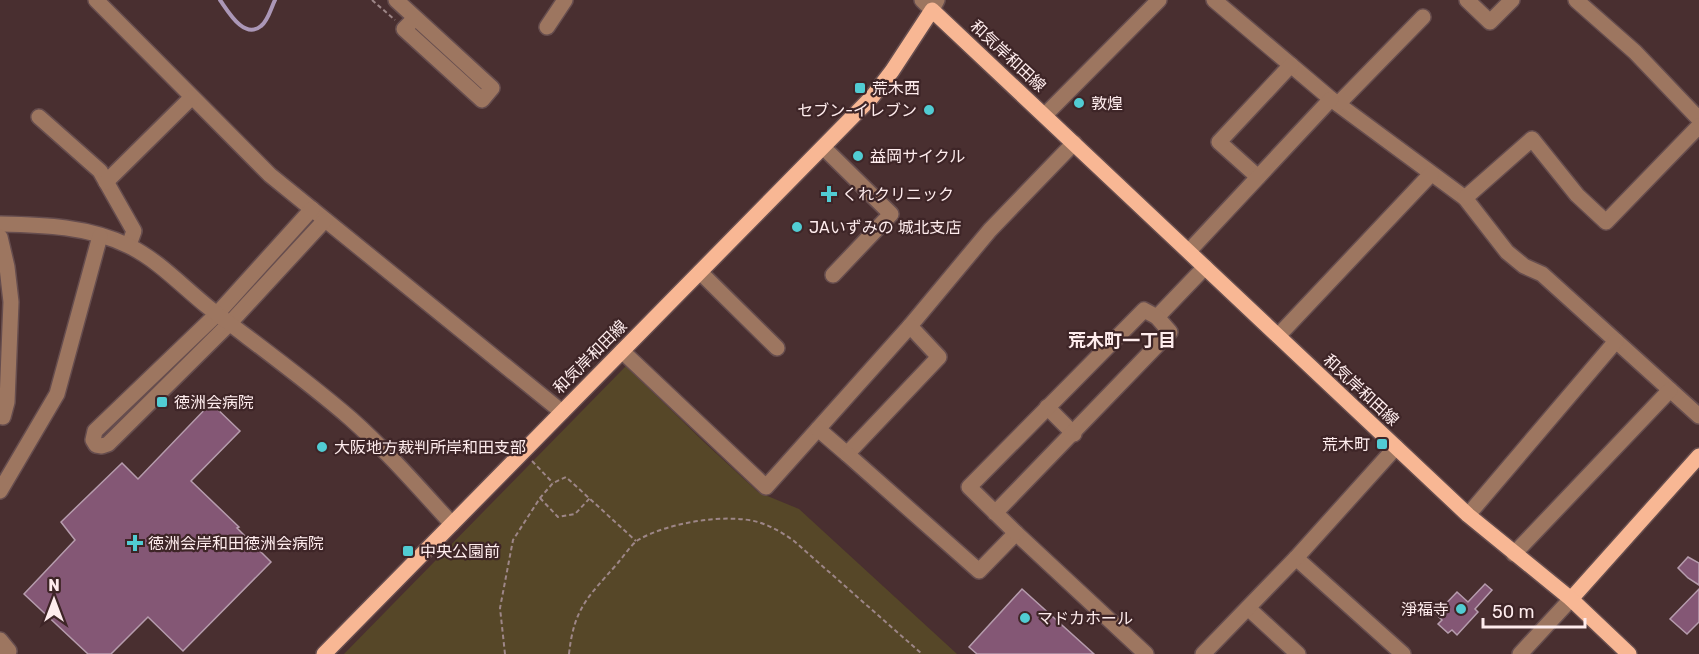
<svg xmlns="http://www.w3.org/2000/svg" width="1699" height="654" font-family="Rubik,'Noto Sans JP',sans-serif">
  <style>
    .green { fill: #564728 }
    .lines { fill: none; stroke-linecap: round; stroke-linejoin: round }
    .stream { stroke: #ab97b7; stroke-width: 4 }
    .building { fill: #845775; stroke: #b69cad; stroke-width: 1.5 }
    .minor-casing { stroke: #664d4e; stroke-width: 18 }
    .major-casing { stroke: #664d4e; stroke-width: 18 }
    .path { stroke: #9d8687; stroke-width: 2; stroke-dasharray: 4.5 3; stroke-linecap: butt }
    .minor { stroke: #9d7660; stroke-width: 15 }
    .major { stroke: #f8b794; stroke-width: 15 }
    .poi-dot { fill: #51ccd3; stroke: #3e2527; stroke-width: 2 }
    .labels { text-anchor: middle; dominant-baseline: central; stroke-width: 4.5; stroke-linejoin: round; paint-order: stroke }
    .street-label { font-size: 16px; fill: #feeced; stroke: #3e2527 }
    .poi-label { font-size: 16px; fill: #feeced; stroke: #3e2527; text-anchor: start }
    .neighbourhood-label { font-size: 18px; font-weight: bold; fill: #feeced; stroke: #3e2527 }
  </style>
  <rect width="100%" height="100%" fill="#492f30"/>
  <polygon class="green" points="626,366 704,442 758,492 799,509 957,654 344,654"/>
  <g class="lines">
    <path class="stream" d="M220,0C228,11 244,40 261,26C268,21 271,8 275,0"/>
  </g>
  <g class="building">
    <polygon points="211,403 240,431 191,481 239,527 237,528 271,562 183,651 148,617 111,654 88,654 24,594 75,540 61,522 122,463 138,479"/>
    <polygon points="1688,557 1699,563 1699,585 1688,578 1678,568"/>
    <polygon points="1485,584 1492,590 1475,609 1478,612 1457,635 1452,630 1448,633 1438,624 1442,620 1436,614 1457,592 1468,602"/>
    <polygon points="1022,589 1094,654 977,654 969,647"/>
    <polygon points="1699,589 1699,622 1687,634 1670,619"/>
  </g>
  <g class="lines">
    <g class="minor-casing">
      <g id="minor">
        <polyline points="96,0 270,175 562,412"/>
        <polyline points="396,0 492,88 482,100 404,29 415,18"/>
        <polyline points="922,0 932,10 937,0"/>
        <polyline points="1214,0 1331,99 1465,198 1507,252 1524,266 1542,274 1699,416"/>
        <polyline points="1467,0 1490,22 1512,0"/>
        <polyline points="1576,0 1635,52 1699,119"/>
        <polyline points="547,27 565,0"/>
        <polyline points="1338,104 1423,17"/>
        <polyline points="1045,115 1159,0"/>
        <polyline points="39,117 100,171 134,231 129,245"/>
        <polyline points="823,147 891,214 833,275"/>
        <polyline points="1258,177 1219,142 1291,65"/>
        <polyline points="106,182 191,98"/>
        <polyline points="1465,198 1532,139 1577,195 1606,222 1699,126"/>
        <polyline points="312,209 217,314 95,431 93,440 96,445 102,446 108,444 230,323 325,220"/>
        <path d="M0,224C44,225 88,226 129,246C158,260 183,287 208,307C256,344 305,379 351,419C387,451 419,488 452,524"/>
        <polyline points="0,237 7,267 11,302 7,402 3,417"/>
        <polyline points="1189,251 1331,99"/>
        <polyline points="700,272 777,348"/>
        <polyline points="1157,317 1205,267"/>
        <polyline points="1278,336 1431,174"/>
        <polyline points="622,351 766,487 910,326 990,230 1074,143"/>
        <polyline points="1047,407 1074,434"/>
        <polyline points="818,429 847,454 939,357 910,326"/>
        <polyline points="847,454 979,571 1016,533 1146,654"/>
        <polyline points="0,491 57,394 100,236"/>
        <polyline points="995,513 1170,332 1157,317 1144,310 969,487 1016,533"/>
        <polyline points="1468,515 1616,341"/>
        <polyline points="1514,554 1670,390"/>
        <polyline points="1296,558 1403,654"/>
        <polyline points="1248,608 1298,654"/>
        <polyline points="0,640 9,651 6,654"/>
        <polyline points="1203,654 1296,558 1396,447"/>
        <polyline points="1520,654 1571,599"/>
      </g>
    </g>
    <g class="major-casing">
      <g id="major">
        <polyline points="1571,599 1699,456"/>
        <polyline points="324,654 872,97 892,71 932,10 1468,515 1571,599 1629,654"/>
      </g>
    </g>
    <g class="path">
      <polyline points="372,0 395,20"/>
      <polyline points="532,461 553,483"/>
      <polyline points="540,498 558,517 575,514 590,498"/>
      <polyline points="505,654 500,608 513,540 540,498 553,483 566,477 636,541"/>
      <path d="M569,654C574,608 588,597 617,564C623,557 630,546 638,540C667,523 725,513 758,522C771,526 783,533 794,541L922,654"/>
    </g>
    <use href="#minor" class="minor"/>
    <use href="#major" class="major"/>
  </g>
  <g class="poi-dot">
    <rect x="854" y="82" width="12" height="12" rx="3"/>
    <circle cx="1079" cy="103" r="6"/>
    <circle cx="929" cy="110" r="6"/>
    <circle cx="858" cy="156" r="6"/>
    <path d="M826 185h6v6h6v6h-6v6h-6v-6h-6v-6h6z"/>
    <circle cx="797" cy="227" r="6"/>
    <rect x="156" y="396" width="12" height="12" rx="3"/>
    <rect x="1376" y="438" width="12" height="12" rx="3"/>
    <circle cx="322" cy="447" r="6"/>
    <path d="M132 534h6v6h6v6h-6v6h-6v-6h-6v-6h6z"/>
    <rect x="402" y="545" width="12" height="12" rx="3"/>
    <circle cx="1461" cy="609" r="6"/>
    <circle cx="1025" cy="618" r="6"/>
  </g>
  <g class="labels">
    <g class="street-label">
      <text transform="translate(1008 56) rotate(43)">和気岸和田線</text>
      <text transform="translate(590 357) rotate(-45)">和気岸和田線</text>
      <text transform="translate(1361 390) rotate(43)">和気岸和田線</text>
    </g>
    <g class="poi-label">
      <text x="872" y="88">荒木西</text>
      <text x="1091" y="103">敦煌</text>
      <text x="917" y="110" text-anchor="end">セブン-イレブン</text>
      <text x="870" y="156">益岡サイクル</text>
      <text x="842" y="194">くれクリニック</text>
      <text x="809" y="227">JAいずみの 城北支店</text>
      <text x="174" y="402">徳洲会病院</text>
      <text x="1370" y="444" text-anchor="end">荒木町</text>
      <text x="334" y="447">大阪地方裁判所岸和田支部</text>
      <text x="148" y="543">徳洲会岸和田徳洲会病院</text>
      <text x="420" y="551">中央公園前</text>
      <text x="1449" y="609" text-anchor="end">淨福寺</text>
      <text x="1037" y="618">マドカホール</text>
    </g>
    <g class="neighbourhood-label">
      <text x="1122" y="341">荒木町一丁目</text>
    </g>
  </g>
  <g transform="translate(54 600)" stroke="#3e2527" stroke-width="4.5" paint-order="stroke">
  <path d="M0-4.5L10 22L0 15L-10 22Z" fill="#feeced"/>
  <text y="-9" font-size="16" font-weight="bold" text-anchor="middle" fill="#feeced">N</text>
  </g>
  <path d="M1483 618v9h102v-9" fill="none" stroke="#feeced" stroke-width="3"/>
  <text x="1492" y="618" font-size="18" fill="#feeced" stroke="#3e2527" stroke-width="4.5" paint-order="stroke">50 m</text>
</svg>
